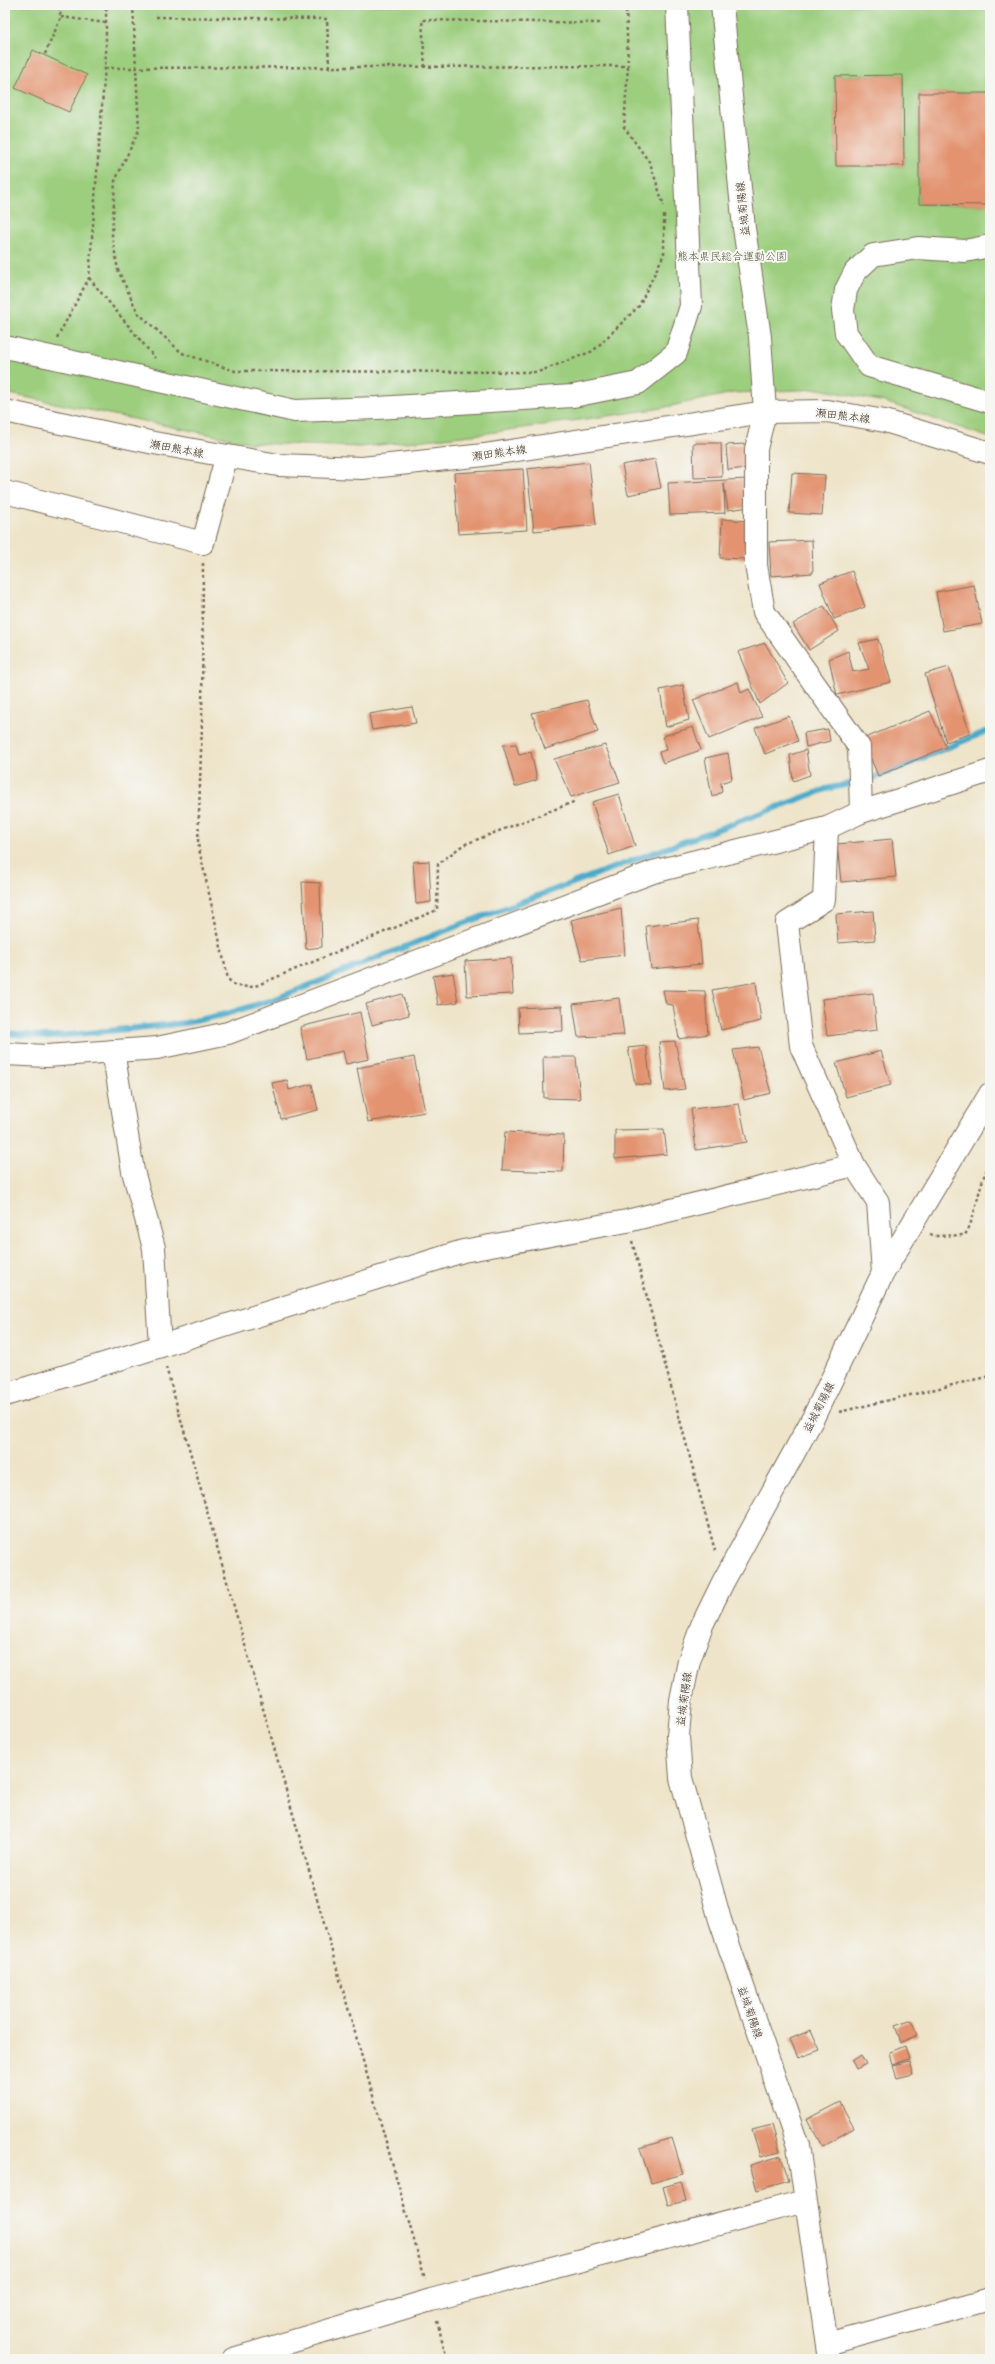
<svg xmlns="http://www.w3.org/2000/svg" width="995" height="2364" font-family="'Playpen Sans','Klee One',sans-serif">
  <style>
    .green { fill: #9cce7e; stroke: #6c7c4e; fill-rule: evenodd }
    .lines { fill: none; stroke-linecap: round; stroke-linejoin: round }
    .stream { stroke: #4baaca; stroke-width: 6 }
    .building { fill: #e3936f }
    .minor-casing { stroke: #7a6b5a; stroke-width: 24 }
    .major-casing { stroke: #7a6b5a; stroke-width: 24 }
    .path { stroke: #7a6b5a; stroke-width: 2.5; stroke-dasharray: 3 3; stroke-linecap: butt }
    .minor { stroke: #fff; stroke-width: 22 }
    .major { stroke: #fff; stroke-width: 22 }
    .labels { text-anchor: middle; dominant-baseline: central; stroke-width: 4; stroke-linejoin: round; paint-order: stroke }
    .street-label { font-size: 11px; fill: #3b2a1e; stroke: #f6f6f2 }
    .park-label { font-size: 11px; fill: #585b3b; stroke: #f6f6f2 }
  </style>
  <rect width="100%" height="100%" fill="#f6f6f2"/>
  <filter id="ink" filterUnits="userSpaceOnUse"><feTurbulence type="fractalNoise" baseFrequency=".025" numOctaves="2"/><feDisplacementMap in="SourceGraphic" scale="8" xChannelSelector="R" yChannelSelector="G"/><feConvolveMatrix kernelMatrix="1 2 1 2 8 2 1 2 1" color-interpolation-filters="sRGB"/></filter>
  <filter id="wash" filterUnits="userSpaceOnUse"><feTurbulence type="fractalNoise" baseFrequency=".012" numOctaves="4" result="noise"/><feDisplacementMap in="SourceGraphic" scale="16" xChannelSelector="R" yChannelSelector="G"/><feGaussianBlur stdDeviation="0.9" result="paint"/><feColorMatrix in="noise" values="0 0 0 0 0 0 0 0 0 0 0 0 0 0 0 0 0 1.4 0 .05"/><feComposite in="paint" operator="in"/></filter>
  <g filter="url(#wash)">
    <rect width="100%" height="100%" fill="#eee4c9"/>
    <path class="green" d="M5,5H990V93H919V204L990,205V438L885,402L819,389L733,393L656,409L481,434L360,447L252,443L5,393ZM903,75L904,166H836L835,76Z"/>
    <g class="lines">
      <polyline class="stream" points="5,1033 49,1037 185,1023 226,1014 278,998 462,924 826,789 871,779 990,730"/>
    </g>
    <g id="blocks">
      <g class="building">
        <polygon points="33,50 87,75 69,112 15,88"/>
        <polygon points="903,75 904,166 836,166 835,76"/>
        <polygon points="919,93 990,93 990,205 919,204"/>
        <polygon points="693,443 721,443 722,477 694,478"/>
        <polygon points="746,444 748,468 728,470 726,445"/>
        <polygon points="655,459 661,488 628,495 622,465"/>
        <polygon points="589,462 596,525 534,531 527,469"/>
        <polygon points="523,469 527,530 458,534 454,473"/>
        <polygon points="792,473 825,475 822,515 789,513"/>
        <polygon points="747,479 750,507 728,510 724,483 725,513 670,515 668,483"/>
        <polygon points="722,519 747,521 745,559 720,558"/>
        <polygon points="812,540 813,573 771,576 769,542"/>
        <polygon points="852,571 865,607 834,619 820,583"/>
        <polygon points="974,585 982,624 943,631 936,592"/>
        <polygon points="824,606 839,631 809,650 793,624"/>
        <polygon points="878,639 891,682 837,695 829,659 848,651 853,672 869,669 859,643"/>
        <polygon points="765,643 788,683 760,704 738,652"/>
        <polygon points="949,667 970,734 946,742 925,674"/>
        <polygon points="738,682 741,693 749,689 762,717 709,739 693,700"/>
        <polygon points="683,685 689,720 666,727 660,690"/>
        <polygon points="587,700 598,732 545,749 532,713"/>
        <polygon points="412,707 416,723 372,730 369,714"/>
        <polygon points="930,711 946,747 878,776 863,739"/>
        <polygon points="789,716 798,741 765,754 755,728"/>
        <polygon points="693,727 701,750 663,763 659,752 666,750 663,736"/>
        <polygon points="828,729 830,741 806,747 804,733"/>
        <polygon points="516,744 519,755 531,752 537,780 515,787 503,745"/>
        <polygon points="605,745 620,782 571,797 554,759"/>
        <polygon points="806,750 810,775 793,781 790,755"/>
        <polygon points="728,753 732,779 721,783 722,792 712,797 705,758"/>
        <polygon points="619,794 635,846 609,855 592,802"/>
        <polygon points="892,839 896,877 841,882 837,844"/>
        <polygon points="429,861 431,902 416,904 413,862"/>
        <polygon points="302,882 320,883 322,947 306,949"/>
        <polygon points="621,908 625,955 582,960 571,920"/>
        <polygon points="873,911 875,940 838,943 836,914"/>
        <polygon points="698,920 702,964 651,969 646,926"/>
        <polygon points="511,958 513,994 467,996 465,961"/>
        <polygon points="453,973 458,1002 438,1005 433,976"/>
        <polygon points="756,982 761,1021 721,1030 712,990"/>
        <polygon points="663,990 705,991 708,1034 679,1039 673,1005 666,1004"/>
        <polygon points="873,993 877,1030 827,1036 822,999"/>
        <polygon points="402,994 409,1015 372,1025 366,1004"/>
        <polygon points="619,998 624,1035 578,1037 573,1004"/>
        <polygon points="562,1006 563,1031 519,1033 518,1008"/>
        <polygon points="360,1012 369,1059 346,1064 343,1051 307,1059 300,1027"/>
        <polygon points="675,1041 685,1089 665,1091 659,1042"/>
        <polygon points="646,1046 651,1085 635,1084 628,1048"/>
        <polygon points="758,1047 771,1093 744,1100 733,1050"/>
        <polygon points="881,1051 891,1085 846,1097 836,1063"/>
        <polygon points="414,1057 425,1112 368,1122 357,1068"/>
        <polygon points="543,1057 576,1057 580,1099 544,1098"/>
        <polygon points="287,1080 289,1090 312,1084 318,1110 281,1119 272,1083"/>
        <polygon points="739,1104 747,1142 696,1150 691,1109"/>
        <polygon points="664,1129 667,1154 615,1159 615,1130"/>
        <polygon points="505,1132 564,1135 563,1172 502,1170"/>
        <polygon points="911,2020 918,2035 901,2042 895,2026"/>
        <polygon points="811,2030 820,2050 798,2058 790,2039"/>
        <polygon points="905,2046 909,2059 893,2064 890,2052"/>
        <polygon points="861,2055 866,2064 856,2069 852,2061"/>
        <polygon points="909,2061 913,2074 897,2078 893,2065"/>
        <polygon points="840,2102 854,2128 822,2146 807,2119"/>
        <polygon points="772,2125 780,2152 760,2157 752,2130"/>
        <polygon points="672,2138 683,2174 651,2183 640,2148"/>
        <polygon points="781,2156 789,2181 757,2190 750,2165"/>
        <polygon points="681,2182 686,2201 668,2205 663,2187"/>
      </g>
    </g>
  </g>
  <g filter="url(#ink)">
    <use href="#blocks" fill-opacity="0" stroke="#7a6b5a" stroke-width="1"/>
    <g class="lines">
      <g class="minor-casing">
        <g id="minor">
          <polyline points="990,246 965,251 918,248 873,255 855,272 846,290 843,310 846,333 869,366 990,402"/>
          <polyline points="5,347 295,411 377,408 573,396 638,383 676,353 691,306 677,5"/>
          <polyline points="765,412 756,449 756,565 764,612 859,747 861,812"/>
          <polyline points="5,492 203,543 226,458"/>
          <polyline points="827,828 824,900 787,923 801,1046 854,1165 878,1202 883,1273"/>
          <polyline points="113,1051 133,1171 154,1248 160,1346"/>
          <polyline points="5,1054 47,1056 157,1048 228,1033 653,872 827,828 861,812 990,771"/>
          <polyline points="5,1395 463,1251 627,1221 854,1165"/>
          <polyline points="827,2344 990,2299"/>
          <polyline points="233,2359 431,2300 805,2201"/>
        </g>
      </g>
      <g class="major-casing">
        <g id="major">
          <polyline points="722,5 744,228 760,337 765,412"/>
          <polyline points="5,411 154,443 278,465 362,468 484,455 765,412 827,411 885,421 990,453"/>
          <polyline points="829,2359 798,2146 720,1920 681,1778 678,1736 681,1700 689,1661 702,1625 723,1582 813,1418 883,1273 990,1094"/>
        </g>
      </g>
      <g class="path">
        <polyline points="133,5 139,130 115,181 112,236 118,270 138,313 182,353 235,371 538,372 593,351 639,306 664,254 664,215"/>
        <polyline points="61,17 106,23"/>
        <polyline points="156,17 327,19 329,67"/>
        <polyline points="45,54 61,17 58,5"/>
        <polyline points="628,66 624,127 650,163 664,206"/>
        <polyline points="425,67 422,20 600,23"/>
        <polyline points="105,68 628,66 626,5"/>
        <polyline points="89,278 155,358"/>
        <polyline points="57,338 89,278 106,53 106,5"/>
        <polyline points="203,563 202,722 198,844 228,979 235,986 253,987 437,910 438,864 463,845 576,801"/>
        <path d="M930,1234L935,1236L965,1235C978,1213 977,1185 990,1164"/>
        <polyline points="632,1241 715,1551"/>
        <polyline points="166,1367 425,2279"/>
        <polyline points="839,1412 990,1376"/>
        <polyline points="437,2321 447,2359"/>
      </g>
      <use href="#minor" class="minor"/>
      <use href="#major" class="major"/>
    </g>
  </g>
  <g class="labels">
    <g class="street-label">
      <text transform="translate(742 209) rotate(-96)">益城菊陽線</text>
      <text transform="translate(843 415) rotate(7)">瀬田熊本線</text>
      <text transform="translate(177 448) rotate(11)">瀬田熊本線</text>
      <text transform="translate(499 452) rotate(-8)">瀬田熊本線</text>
      <text transform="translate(818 1407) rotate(-63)">益城菊陽線</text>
      <text transform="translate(683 1699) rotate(-82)">益城菊陽線</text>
      <text transform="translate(751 2012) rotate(71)">益城菊陽線</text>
    </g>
    <g class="park-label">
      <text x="732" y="255">熊本県民総合運動公園</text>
    </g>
  </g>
  <rect width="995" height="2364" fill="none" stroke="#f6f6f2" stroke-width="20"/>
</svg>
